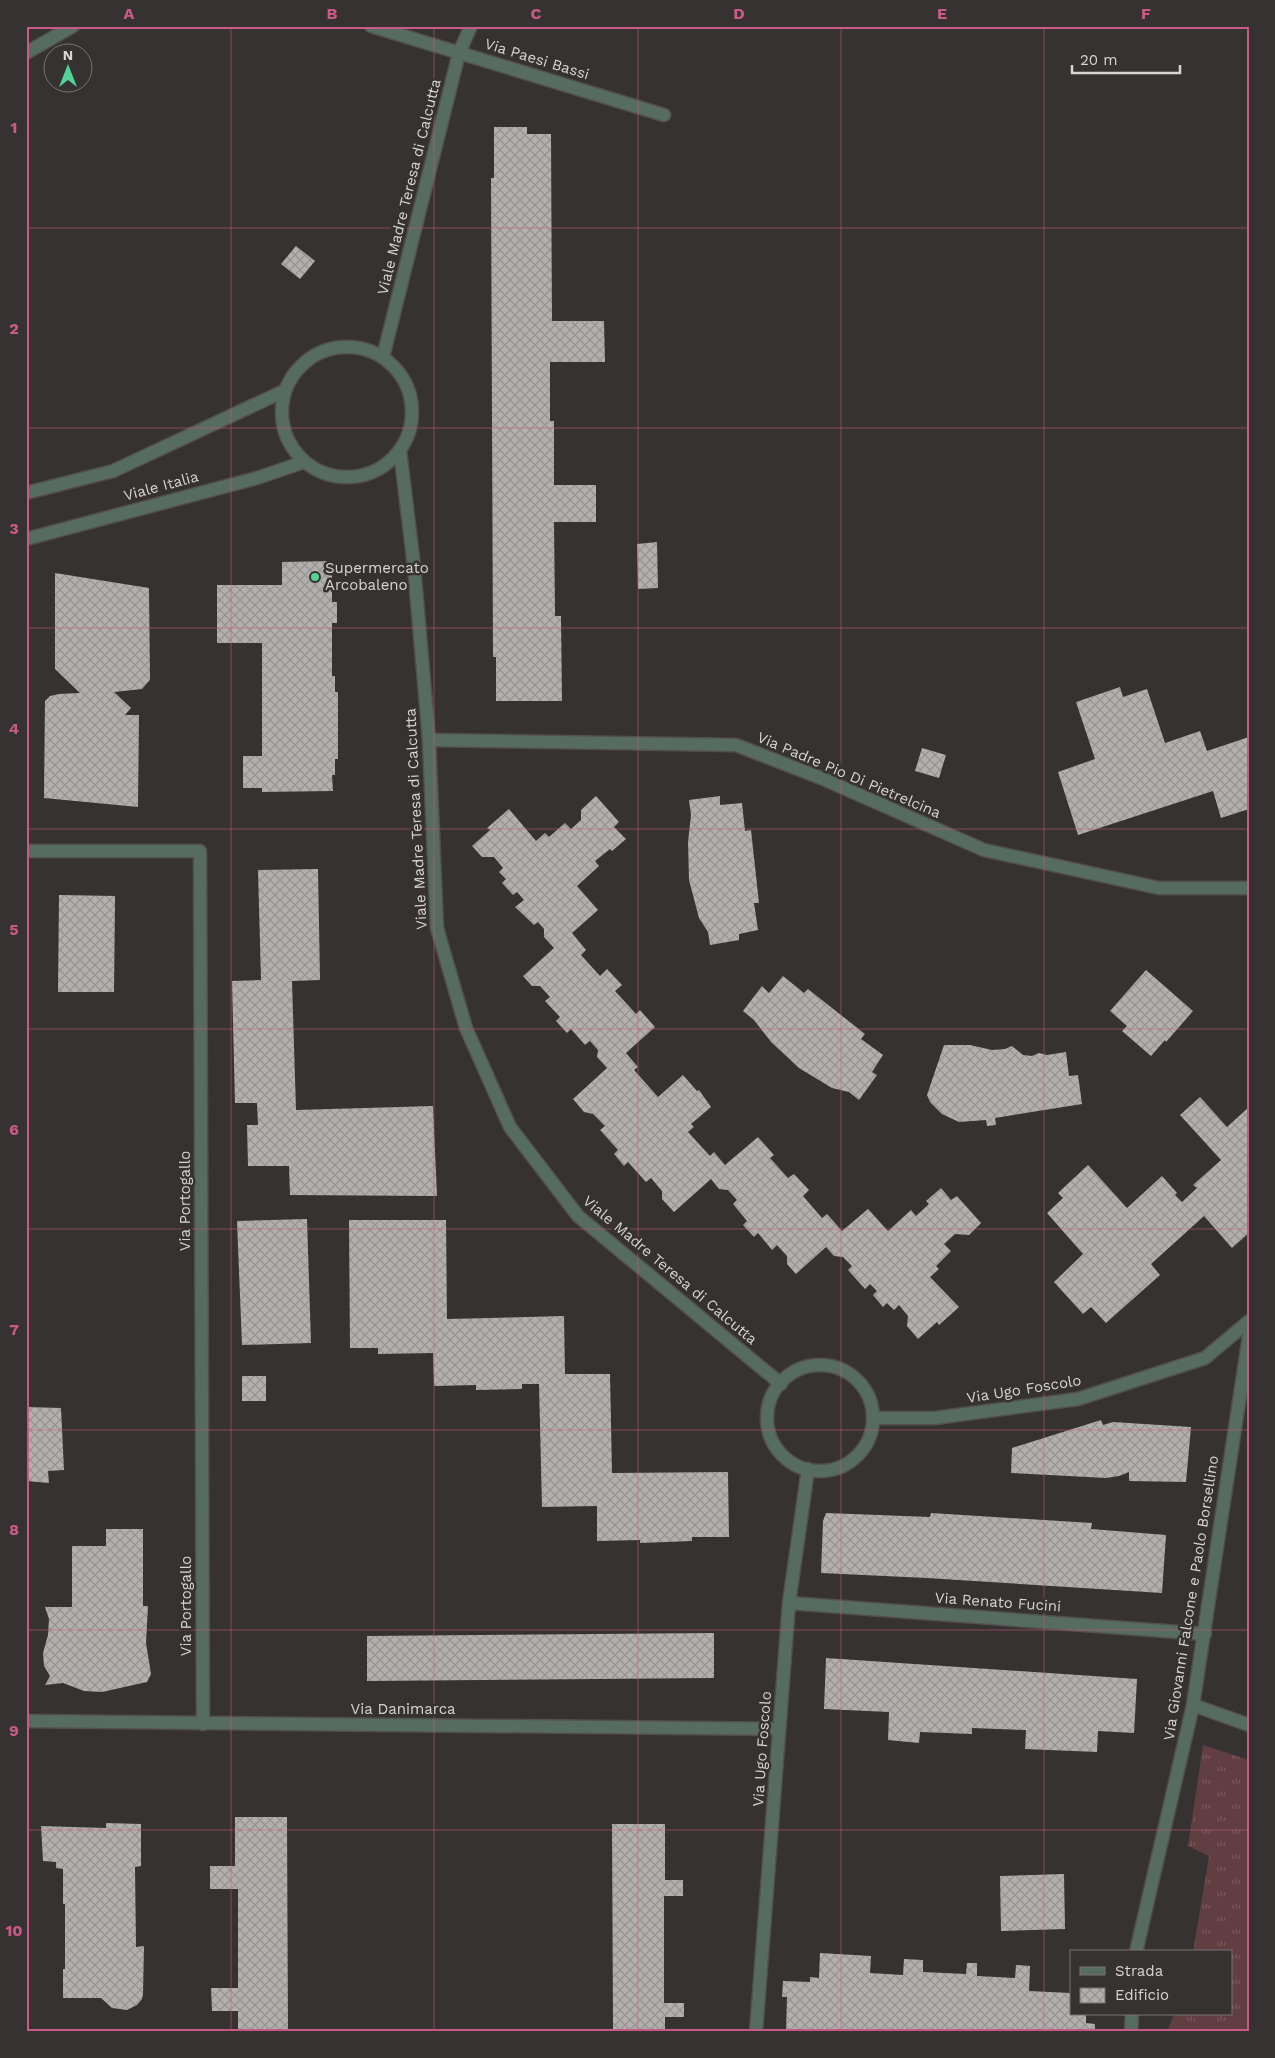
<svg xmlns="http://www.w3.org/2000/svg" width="1275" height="2058" font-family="'Work Sans',sans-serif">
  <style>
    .grass { fill: url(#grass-tufts) }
    .building { fill: url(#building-cross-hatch) }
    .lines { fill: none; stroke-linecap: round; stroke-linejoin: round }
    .minor-casing { stroke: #534f4f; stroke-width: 15 }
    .minor { stroke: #576c60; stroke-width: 12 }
    .grid { fill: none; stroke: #c95a85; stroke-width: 1; stroke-opacity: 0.55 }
    .poi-dot { fill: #53d396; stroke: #363232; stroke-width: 2 }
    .labels { text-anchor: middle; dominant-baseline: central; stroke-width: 5; stroke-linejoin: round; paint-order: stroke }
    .street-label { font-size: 15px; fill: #d7d4d4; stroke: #363232 }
    .poi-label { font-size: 15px; fill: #d7d4d4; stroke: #363232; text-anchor: start }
    .neatline { fill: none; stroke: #c95a85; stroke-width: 2 }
    .grid-label { font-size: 16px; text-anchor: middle; font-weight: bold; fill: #c95a85 }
  </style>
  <defs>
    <pattern id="grass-tufts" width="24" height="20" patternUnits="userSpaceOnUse" patternTransform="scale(1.25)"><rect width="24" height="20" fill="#613e41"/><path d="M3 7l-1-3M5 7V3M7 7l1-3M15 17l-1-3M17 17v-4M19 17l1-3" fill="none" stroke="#77595c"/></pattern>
    <pattern id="building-cross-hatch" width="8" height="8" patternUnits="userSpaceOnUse" patternTransform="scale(1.25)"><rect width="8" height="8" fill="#b4afaf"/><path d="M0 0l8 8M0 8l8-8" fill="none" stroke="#979393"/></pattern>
  </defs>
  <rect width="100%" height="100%" fill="#363232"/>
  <polygon class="grass" points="1203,1745 1249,1760 1249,2032 1167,2032 1174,2014 1231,2014 1231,1952 1193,1952 1209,1856 1188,1846"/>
  <g class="building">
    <polygon points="494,127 527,127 527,134 551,134 552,321 604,321 605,362 550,362 550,421 554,421 554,485 596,485 596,522 554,522 555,616 561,616 562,701 496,701 496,657 493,657 491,178 494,178"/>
    <polygon points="296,246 315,261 300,279 281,264"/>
    <polygon points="657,542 658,588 638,589 637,544"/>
    <polygon points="332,561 332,602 337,602 337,623 332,623 332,676 335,676 335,692 338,692 338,759 335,759 335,775 332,775 333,791 262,792 262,788 243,788 243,756 262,756 262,643 217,643 217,585 282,585 282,562"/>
    <polygon points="55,573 149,588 150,680 142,689 114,692 131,708 125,715 139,715 138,807 44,798 45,701 50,696 59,694 80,693 55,669"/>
    <polygon points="1120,687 1123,697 1147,689 1165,743 1200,731 1207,751 1249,737 1249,809 1221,818 1213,791 1078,835 1058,772 1095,759 1076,702"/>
    <polygon points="922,748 946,755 939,778 915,771"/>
    <polygon points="596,796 619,822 614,827 626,839 612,851 610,849 595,861 599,866 577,886 598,910 572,933 586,950 581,955 600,976 607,969 622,985 615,991 636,1014 640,1010 655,1027 626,1053 638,1067 634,1070 658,1097 683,1075 697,1091 699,1090 711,1107 691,1124 694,1127 688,1132 710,1156 714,1152 725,1165 758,1137 774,1155 770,1158 788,1178 794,1174 809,1190 803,1196 822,1218 827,1214 842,1231 868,1209 888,1231 911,1210 916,1216 929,1204 926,1201 941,1188 951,1200 957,1196 981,1223 969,1235 955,1234 944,1244 951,1251 936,1266 939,1269 930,1277 959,1307 939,1325 937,1322 918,1339 907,1326 908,1316 899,1305 894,1310 887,1303 883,1307 873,1295 877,1291 870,1284 865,1289 848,1270 852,1266 843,1257 834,1256 826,1247 796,1274 787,1264 787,1256 777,1245 772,1250 758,1233 754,1237 743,1225 747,1221 733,1204 737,1200 728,1190 719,1189 711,1179 674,1212 662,1199 662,1191 651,1178 646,1182 628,1162 624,1166 614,1154 618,1150 600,1130 605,1126 593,1114 584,1112 573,1099 607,1068 597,1057 598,1050 590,1041 585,1045 571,1029 567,1033 556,1021 560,1017 545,1001 550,997 540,986 532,986 523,976 554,948 544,937 544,929 538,922 534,925 515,907 524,900 517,892 513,895 502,883 506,879 499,872 503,868 494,857 482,857 472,846 490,830 487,828 509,809 536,841 545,833 549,837 565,823 571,829 581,820 581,810"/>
    <polygon points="720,796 720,805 742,803 745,831 751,830 759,903 754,903 758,930 739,934 739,940 710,945 708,932 699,918 689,880 688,842 691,815 689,800"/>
    <polygon points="318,869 320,980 292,981 296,1110 433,1106 437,1196 290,1195 289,1166 248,1166 247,1125 258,1125 257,1103 235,1103 232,981 261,980 258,870"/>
    <polygon points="59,895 115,896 114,992 58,992"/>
    <polygon points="1146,970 1193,1011 1166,1042 1165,1040 1151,1056 1122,1031 1127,1026 1110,1011"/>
    <polygon points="783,976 804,993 808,989 865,1034 861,1039 883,1055 872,1072 877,1075 859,1100 849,1092 832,1088 799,1068 771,1042 754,1020 743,1011 762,986 769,993"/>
    <polygon points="944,1045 970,1045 992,1050 1005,1049 1012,1046 1023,1055 1032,1056 1039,1053 1047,1055 1066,1052 1069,1076 1078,1075 1082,1104 995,1118 996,1125 987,1126 986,1120 959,1122 942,1114 930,1102 927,1095"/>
    <polygon points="1200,1097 1227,1127 1249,1107 1249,1233 1232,1248 1204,1216 1151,1264 1160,1275 1106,1323 1091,1307 1083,1314 1054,1282 1083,1254 1047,1213 1063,1198 1058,1193 1088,1165 1127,1208 1162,1176 1177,1193 1175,1195 1182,1202 1197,1188 1193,1185 1221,1160 1180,1115"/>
    <polygon points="307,1219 311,1343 242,1345 237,1221"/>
    <polygon points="349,1220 446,1220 447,1319 564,1316 565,1374 610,1374 612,1473 728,1472 729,1537 692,1537 692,1541 640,1543 640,1540 597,1541 597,1506 542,1507 539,1384 522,1384 522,1389 476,1390 476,1385 434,1386 433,1353 378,1354 378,1348 350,1348"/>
    <rect x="242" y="1376" width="24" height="25"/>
    <polygon points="26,1407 61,1408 64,1470 48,1471 49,1483 26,1481"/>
    <polygon points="1101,1420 1103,1425 1113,1422 1191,1427 1186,1482 1129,1481 1129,1472 1119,1476 1106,1478 1011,1473 1012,1448"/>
    <polygon points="826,1513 930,1517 931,1513 1092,1523 1091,1529 1166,1535 1162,1593 927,1578 821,1573 823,1521"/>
    <polygon points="106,1529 143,1529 143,1606 148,1606 146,1643 151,1674 147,1682 102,1692 84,1691 63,1683 45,1685 50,1676 44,1666 43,1653 48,1635 49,1619 45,1607 72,1607 72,1546 106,1546"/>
    <polygon points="714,1633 714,1678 367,1681 367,1636"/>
    <polygon points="826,1658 1137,1679 1134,1733 1098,1731 1097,1752 1025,1749 1026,1730 972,1728 972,1734 920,1732 919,1743 888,1740 889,1712 824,1709"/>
    <polygon points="235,1817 287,1817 288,2032 238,2032 238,2011 212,2011 211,1988 238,1988 238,1889 210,1889 210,1866 235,1866"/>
    <polygon points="106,1823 141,1824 141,1866 135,1867 136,1947 144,1946 143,1994 142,1999 137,2005 127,2010 112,2008 101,1998 63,1998 63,1969 65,1969 65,1904 63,1904 63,1869 56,1868 56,1862 43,1861 41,1826 106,1828"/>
    <polygon points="612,1824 665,1824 665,1880 683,1880 683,1896 664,1896 664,2003 684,2003 684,2017 665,2017 665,2032 613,2032"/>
    <polygon points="1064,1874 1065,1929 1001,1931 1000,1876"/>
    <polygon points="820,1953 871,1956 870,1973 903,1975 904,1959 923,1960 923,1972 966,1974 967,1963 977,1963 977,1976 1015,1978 1016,1965 1030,1966 1029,1991 1071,1993 1071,2014 1086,2014 1086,2023 1095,2024 1095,2032 786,2032 787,1997 782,1997 783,1981 810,1982 810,1977 819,1978"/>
  </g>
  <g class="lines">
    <g class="minor-casing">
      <g id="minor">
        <polyline points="371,26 664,115"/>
        <polyline points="26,53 73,26"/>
        <circle cx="347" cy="412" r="65"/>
        <polyline points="383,357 459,53 471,26"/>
        <polyline points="400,451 414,566 429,740 437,928 466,1028 510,1127 578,1216 781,1384"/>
        <polyline points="26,493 113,471 284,391"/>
        <polyline points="26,539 257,478 304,462"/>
        <polyline points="429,740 736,745 821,778 984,850 1159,888 1249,888"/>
        <polyline points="26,851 200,851 203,1724"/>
        <circle cx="820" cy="1418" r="53"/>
        <polyline points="874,1418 935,1418 1078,1399 1205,1358 1249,1321"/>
        <polyline points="789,1603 1205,1634"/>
        <polyline points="1193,1705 1249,1725"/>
        <polyline points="26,1721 779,1729"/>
        <polyline points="1136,1952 1193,1705 1249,1336"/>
        <polyline points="756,2032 789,1603 808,1469"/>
        <polyline points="1131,2032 1132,2014"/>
      </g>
    </g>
    <use href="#minor" class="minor"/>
  </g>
  <path class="grid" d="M231,26V2032M434,26V2032M638,26V2032M841,26V2032M1044,26V2032M26,228H1249M26,428H1249M26,628H1249M26,829H1249M26,1029H1249M26,1229H1249M26,1430H1249M26,1630H1249M26,1830H1249"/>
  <circle class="poi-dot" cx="315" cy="577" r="5"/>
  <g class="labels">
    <g class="street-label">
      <text transform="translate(537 59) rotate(17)">Via Paesi Bassi</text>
      <text transform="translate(409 187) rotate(-76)">Viale Madre Teresa di Calcutta</text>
      <text transform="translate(161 486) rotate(-15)">Viale Italia</text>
      <text transform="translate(849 775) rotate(23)">Via Padre Pio Di Pietrelcina</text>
      <text transform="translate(416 819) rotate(-93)">Viale Madre Teresa di Calcutta</text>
      <text transform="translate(185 1201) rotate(-90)">Via Portogallo</text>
      <text transform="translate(670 1270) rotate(40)">Viale Madre Teresa di Calcutta</text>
      <text transform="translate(1024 1389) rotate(-9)">Via Ugo Foscolo</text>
      <text transform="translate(1191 1598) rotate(-81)">Via Giovanni Falcone e Paolo Borsellino</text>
      <text transform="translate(998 1602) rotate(4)">Via Renato Fucini</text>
      <text transform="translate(186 1606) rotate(-90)">Via Portogallo</text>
      <text x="403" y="1709">Via Danimarca</text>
      <text transform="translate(762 1749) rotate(-86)">Via Ugo Foscolo</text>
    </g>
    <g class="poi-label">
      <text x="325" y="568">Supermercato<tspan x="325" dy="17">Arcobaleno</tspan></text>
    </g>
  </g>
  <rect width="1275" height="2058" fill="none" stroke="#363232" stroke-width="55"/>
  <rect x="1070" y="1950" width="162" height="65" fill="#363232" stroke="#767373"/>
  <rect x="1080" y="1967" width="25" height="8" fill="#576c60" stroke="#767373"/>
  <text x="1115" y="1976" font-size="15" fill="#d7d4d4">Strada</text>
  <rect x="1080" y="1988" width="25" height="15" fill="url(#building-cross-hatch)" stroke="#767373"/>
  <text x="1115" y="2000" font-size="15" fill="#d7d4d4">Edificio</text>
  <g transform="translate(68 68)"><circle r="24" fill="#363232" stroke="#767373"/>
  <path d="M0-4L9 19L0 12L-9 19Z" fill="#53d396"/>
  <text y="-8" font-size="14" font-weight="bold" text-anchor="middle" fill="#d7d4d4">N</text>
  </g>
  <path d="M1072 65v8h108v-8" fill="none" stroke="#d7d4d4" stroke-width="2.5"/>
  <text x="1080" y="65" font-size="15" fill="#d7d4d4" stroke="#363232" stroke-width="4" paint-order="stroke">20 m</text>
  <rect x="28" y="28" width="1220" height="2002" class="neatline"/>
  <g class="grid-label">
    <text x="129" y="19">A</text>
    <text x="332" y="19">B</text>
    <text x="536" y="19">C</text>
    <text x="739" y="19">D</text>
    <text x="942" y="19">E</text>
    <text x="1146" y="19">F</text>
    <text x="14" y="133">1</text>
    <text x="14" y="334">2</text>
    <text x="14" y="534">3</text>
    <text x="14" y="734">4</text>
    <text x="14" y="935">5</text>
    <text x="14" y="1135">6</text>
    <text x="14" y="1335">7</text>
    <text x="14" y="1535">8</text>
    <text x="14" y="1736">9</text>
    <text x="14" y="1936">10</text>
  </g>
</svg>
